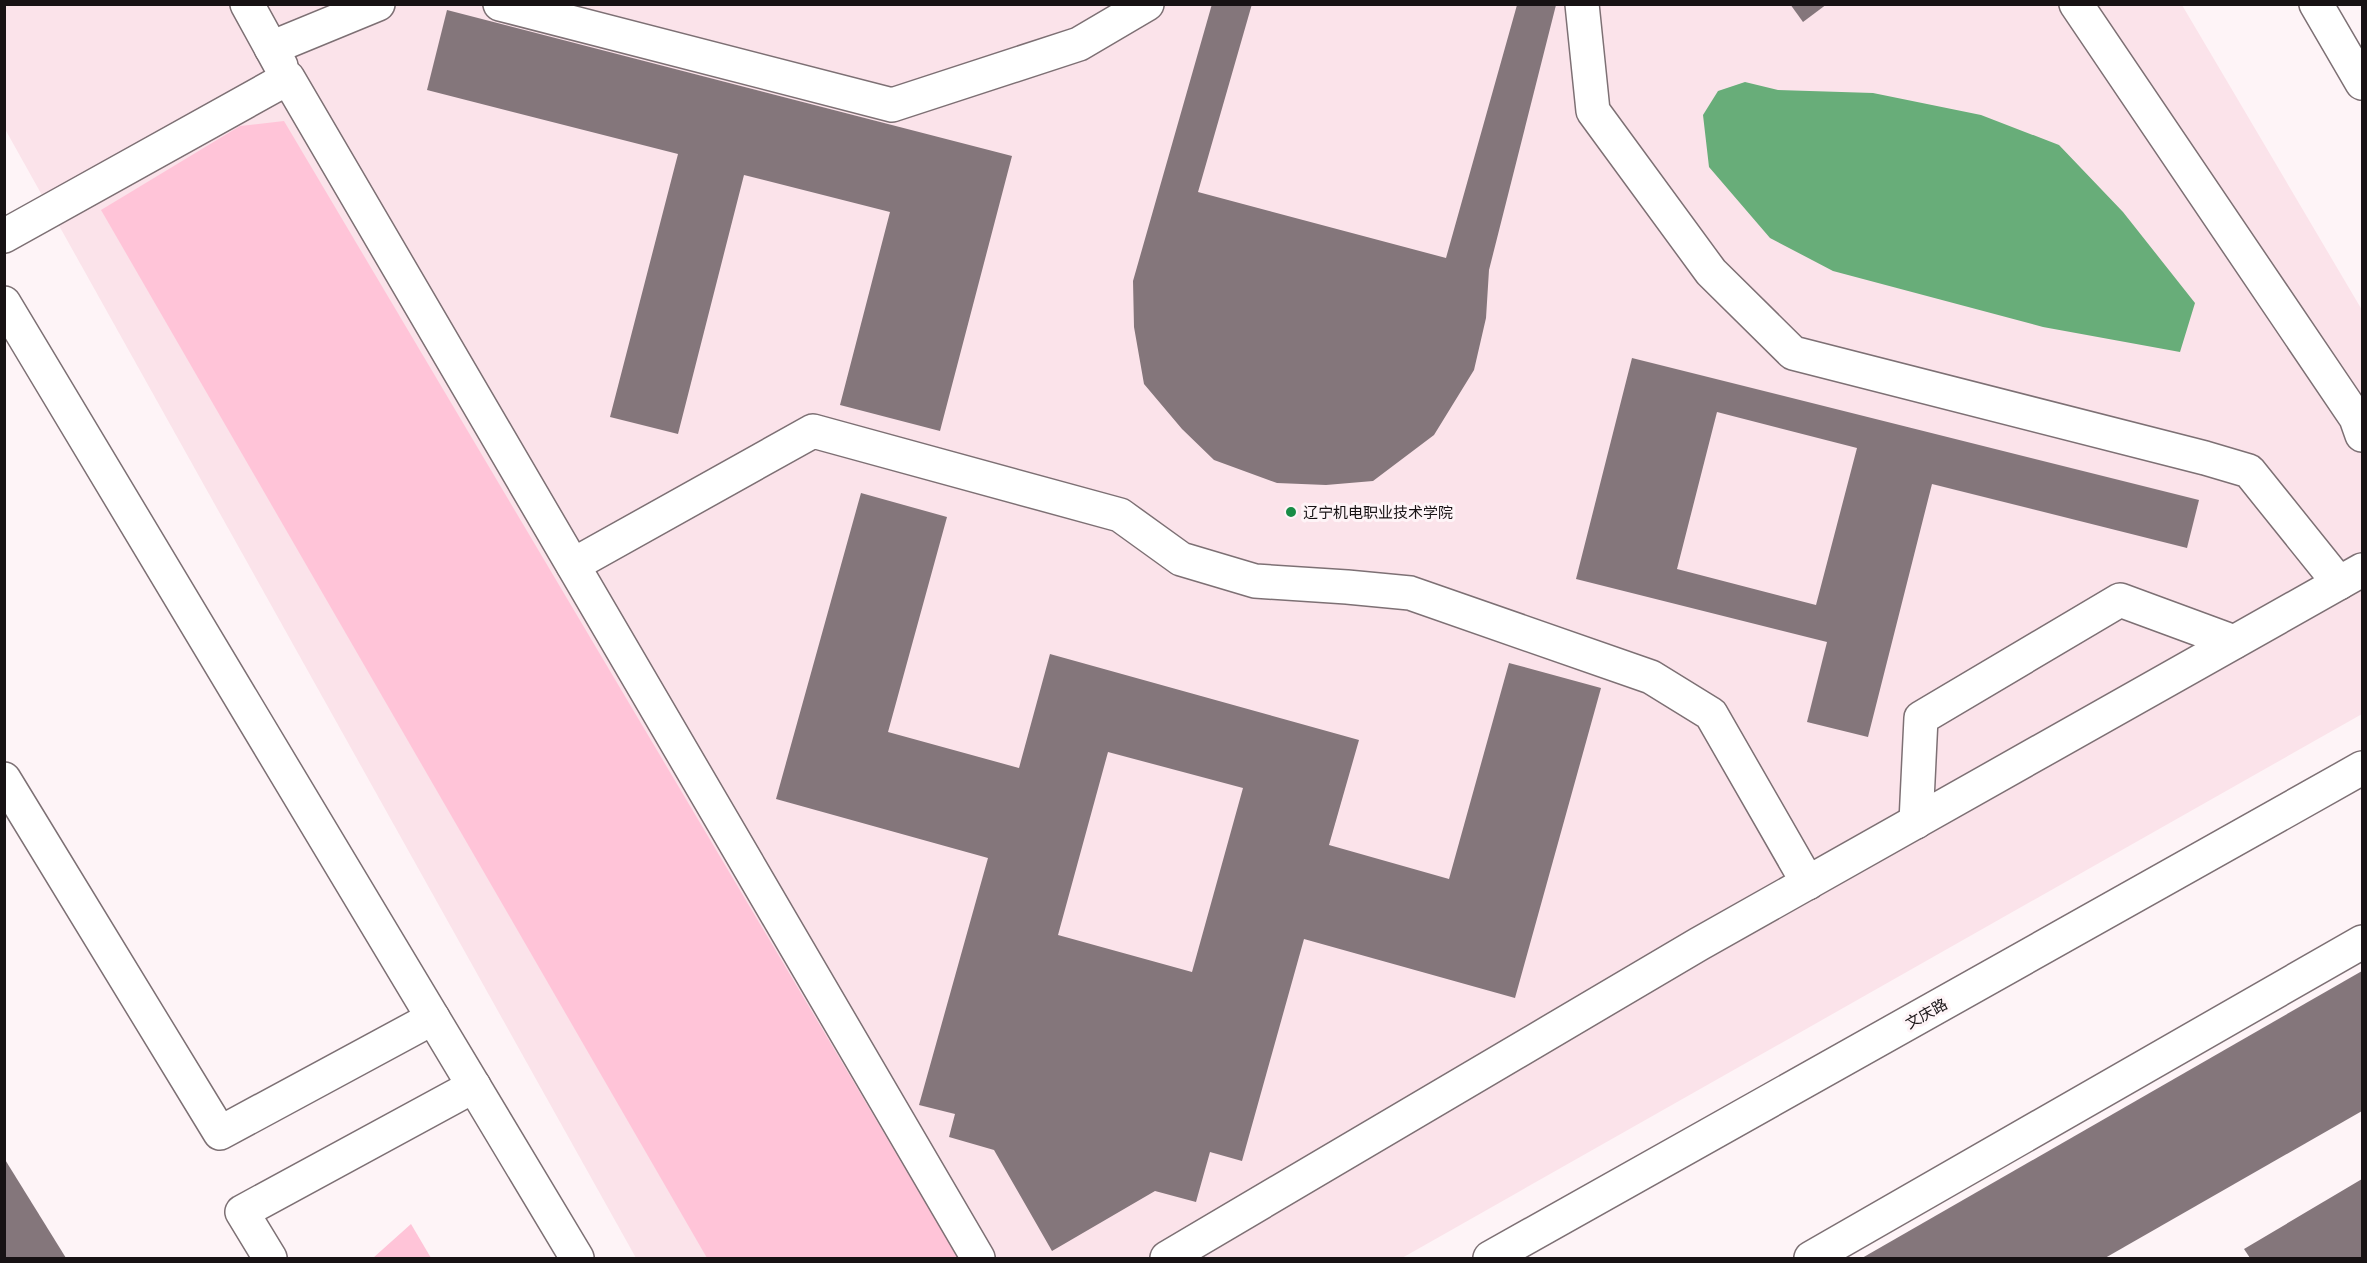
<svg xmlns="http://www.w3.org/2000/svg" width="2367" height="1263" font-family="Barlow,'Noto Sans SC',sans-serif">
  <style>
    .built { fill: #fbe3ea }
    .green { fill: #ffc4d8 }
    .water { fill: #68ad79 }
    .building { fill: #84767b; fill-rule: evenodd }
    .lines { fill: none; stroke-linecap: round; stroke-linejoin: round }
    .minor-casing { stroke: #7d7074; stroke-width: 36 }
    .minor { stroke: #fff; stroke-width: 33 }
    .poi-dot { fill: #188c46; stroke: #fef4f7; stroke-width: 2 }
    .labels { text-anchor: middle; dominant-baseline: central; stroke-width: 6; stroke-linejoin: round; paint-order: stroke }
    .poi-label { font-size: 15px; fill: #171214; stroke: #fef4f7; text-anchor: start }
    .street-label { font-size: 15px; fill: #171214; stroke: #fef4f7 }
  </style>
  <rect width="100%" height="100%" fill="#fef4f7"/>
  <polygon class="built" points="4,5 2182,5 2362,310 2362,714 1402,1258 636,1258 5,129"/>
  <g class="green">
    <polygon points="284,121 958,1258 707,1258 101,210 240,126"/>
    <polygon points="411,1224 431,1258 373,1258"/>
  </g>
  <polygon class="water" points="1745,82 1778,90 1873,93 1981,115 2059,145 2123,212 2195,303 2180,352 2043,327 1833,271 1770,238 1709,167 1703,115 1718,91"/>
  <g class="building">
    <polygon points="1212,4 1252,4 1198,192 1446,258 1517,5 1556,5 1489,270 1486,318 1474,370 1434,435 1373,481 1326,485 1277,483 1214,460 1182,429 1144,384 1134,327 1133,281"/>
    <polygon points="1790,4 1827,4 1803,22"/>
    <polygon points="447,10 1012,156 940,431 840,405 890,212 744,175 678,434 610,417 678,154 427,90"/>
    <path d="M1632,358L2199,500L2187,548L1932,484L1868,737L1807,722L1827,642L1576,579ZM1717,412L1857,448L1816,605L1677,569Z"/>
    <path d="M861,493L947,517L888,732L1019,768L1050,654L1359,740L1329,845L1449,879L1509,663L1601,688L1515,998L1304,939L1242,1161L1210,1152L1196,1202L1155,1191L1052,1251L994,1150L949,1137L955,1114L919,1105L988,858L776,799ZM1108,752L1243,788L1192,972L1058,935Z"/>
    <polygon points="2362,971 2362,1111 2105,1258 1862,1258"/>
    <polygon points="4,1158 66,1258 4,1258"/>
    <polygon points="2362,1179 2362,1258 2250,1258 2244,1249"/>
  </g>
  <g class="lines">
    <g class="minor-casing">
      <g id="minor">
        <polyline points="247,4 281,66"/>
        <polyline points="500,4 892,105 1079,44 1147,4"/>
        <polyline points="1582,4 1593,111 1711,272 1793,353 2205,458 2249,471 2339,583"/>
        <polyline points="2076,4 2356,418 2362,435"/>
        <polyline points="2316,4 2362,83"/>
        <polyline points="271,48 378,4"/>
        <polyline points="4,236 288,78 978,1258"/>
        <polyline points="4,303 577,1258"/>
        <polyline points="573,565 813,431 1120,515 1181,559 1255,581 1347,587 1410,593 1651,677 1711,714 1808,883"/>
        <polyline points="4,779 220,1133 433,1018"/>
        <polyline points="1916,822 1921,718 2120,600 2234,642"/>
        <polyline points="270,1258 242,1212 474,1086"/>
        <polyline points="1167,1258 1699,944 2362,570"/>
        <polyline points="1490,1258 2362,768"/>
        <polyline points="1811,1258 2362,942"/>
      </g>
    </g>
    <use href="#minor" class="minor"/>
  </g>
  <circle class="poi-dot" cx="1291" cy="512" r="6"/>
  <g class="labels">
    <g class="poi-label">
      <text x="1303" y="512">辽宁机电职业技术学院</text>
    </g>
    <g class="street-label">
      <text transform="translate(1926 1013) rotate(-29)">文庆路</text>
    </g>
  </g>
  <rect width="2367" height="1263" fill="none" stroke="#171214" stroke-width="12"/>
</svg>
